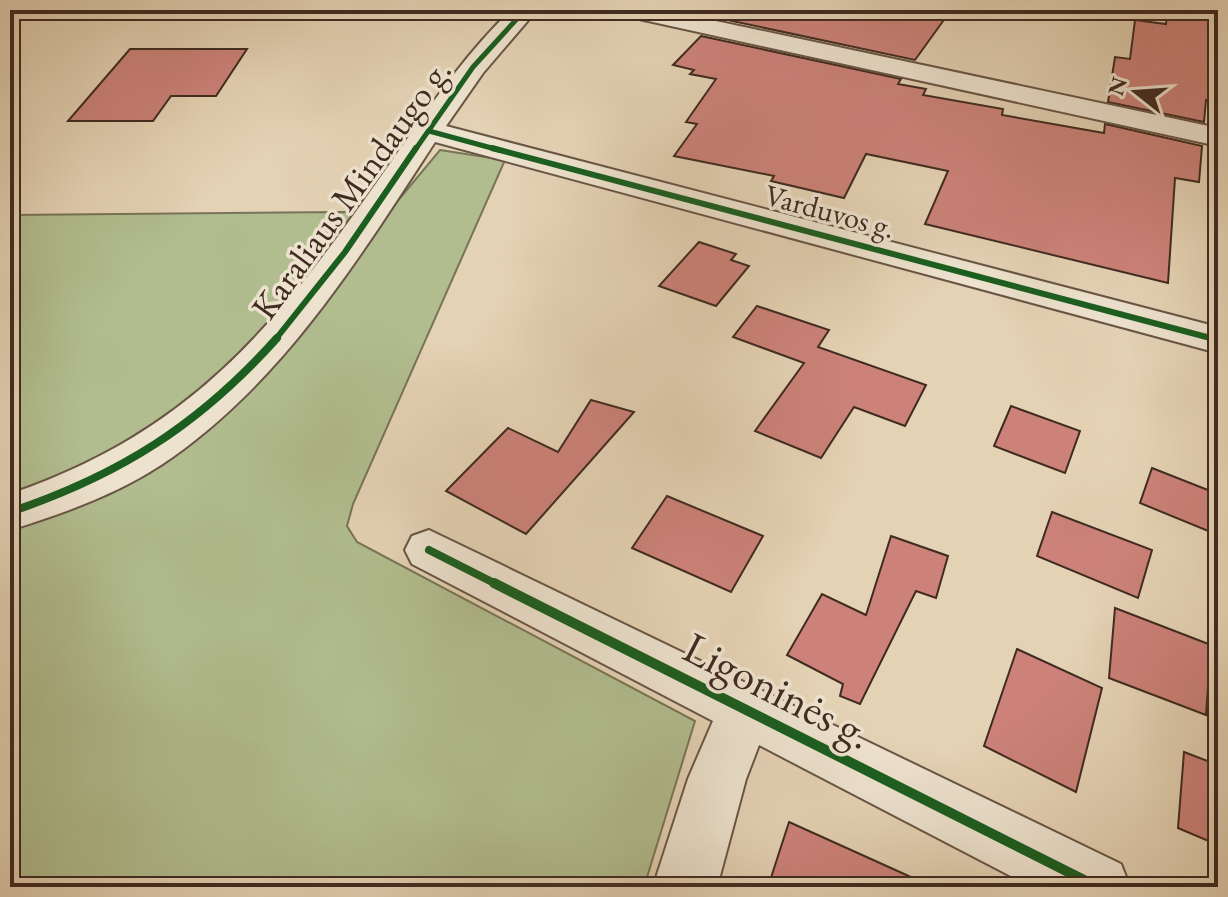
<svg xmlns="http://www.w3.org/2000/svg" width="1228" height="897" font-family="'EB Garamond',serif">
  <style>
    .green { fill: #b1bd8f; stroke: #787458; stroke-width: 2 }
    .building { fill: #cc8279; stroke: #402b21; stroke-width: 2 }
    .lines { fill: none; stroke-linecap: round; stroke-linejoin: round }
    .minor-casing { stroke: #695546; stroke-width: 4 }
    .minor { fill: #ede2ce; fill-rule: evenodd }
    .cycleway-far3-casing { stroke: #ede2ce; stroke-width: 8 }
    .cycleway-far2-casing { stroke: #ede2ce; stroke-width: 10 }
    .cycleway-far1-casing { stroke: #ede2ce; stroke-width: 13 }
    .cycleway-casing { stroke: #ede2ce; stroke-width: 15 }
    .cycleway-far3 { stroke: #1b5e20; stroke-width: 5 }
    .cycleway-far2 { stroke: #1b5e20; stroke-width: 6 }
    .cycleway-far1 { stroke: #1b5e20; stroke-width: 8 }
    .cycleway { stroke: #1b5e20; stroke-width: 10 }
    .labels { text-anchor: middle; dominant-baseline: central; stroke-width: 7; stroke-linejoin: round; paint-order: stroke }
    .far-street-label { font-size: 30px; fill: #402b21; stroke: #ede2ce }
    .street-label { font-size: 36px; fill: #402b21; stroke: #ede2ce }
    .near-street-label { font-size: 44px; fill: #402b21; stroke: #ede2ce }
  </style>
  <rect width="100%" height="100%" fill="#e4d2b4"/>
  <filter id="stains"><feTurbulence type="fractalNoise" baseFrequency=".0025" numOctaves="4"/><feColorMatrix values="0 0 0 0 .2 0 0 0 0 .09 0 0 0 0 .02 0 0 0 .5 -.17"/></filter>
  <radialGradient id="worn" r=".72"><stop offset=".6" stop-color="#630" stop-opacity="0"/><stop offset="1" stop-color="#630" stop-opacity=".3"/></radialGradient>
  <polygon class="green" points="440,150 505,160 353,504 347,526 357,542 695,721 644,887 10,887 10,215 343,212 386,215"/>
  <g class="building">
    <polygon points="726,10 951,10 915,60 718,18"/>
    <polygon points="1167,10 1218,10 1218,102 1206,100 1204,122 1108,102 1115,57 1130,59 1135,20 1166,24"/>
    <polygon points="701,36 901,79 898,84 926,89 923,95 1003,109 1002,115 1104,133 1105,124 1202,146 1199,182 1175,178 1168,283 925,224 948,171 866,154 844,198 771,181 774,176 674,156 697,124 686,122 716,79 690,74 694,70 673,65"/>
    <polygon points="130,49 247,49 216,96 171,96 153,121 68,121"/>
    <polygon points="699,242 736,254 731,260 749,266 716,306 659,286"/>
    <polygon points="757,306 829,330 818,347 926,385 905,426 854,407 821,458 755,431 804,363 733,337"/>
    <polygon points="591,400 634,412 526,534 446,491 508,428 558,452"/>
    <polygon points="1011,406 1080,431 1065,473 994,446"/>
    <polygon points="1152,468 1218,494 1218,535 1140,503"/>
    <polygon points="667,496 763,536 731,592 632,548"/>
    <polygon points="1052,512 1152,550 1138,598 1037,556"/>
    <polygon points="891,536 948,556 936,598 916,591 860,704 840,696 843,684 787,655 822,594 866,615"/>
    <polygon points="1115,608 1211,645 1206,715 1109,678"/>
    <polygon points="1017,649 1102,688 1076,792 984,746"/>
    <polygon points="1184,752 1218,765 1218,845 1178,828"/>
    <polygon points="789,822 933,887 768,887"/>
  </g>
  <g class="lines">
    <g class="minor-casing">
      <g id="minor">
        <path d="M511,10H537L483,73L446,126L1218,327V353L435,142C358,260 281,385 161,465C115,495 62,514 10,530V494C188,433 272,331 377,182C419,123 458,61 511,10Z"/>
        <polygon points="618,10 664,10 1218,128 1218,146 630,17 621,15"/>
        <polygon points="429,530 1121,864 1130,887 1032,887 759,745 746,779 717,887 653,887 688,779 713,721 412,564 405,550 412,536"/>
      </g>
    </g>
    <use href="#minor" class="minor"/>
    <g class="cycleway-far3-casing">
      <g id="cycleway-far3">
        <polyline points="429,131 499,150"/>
        <polyline points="415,150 473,67 525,10"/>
      </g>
    </g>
    <g class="cycleway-far2-casing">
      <g id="cycleway-far2">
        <polyline points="492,148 1218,340"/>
        <polyline points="275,340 345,252 416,148"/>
      </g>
    </g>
    <g class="cycleway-far1-casing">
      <g id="cycleway-far1">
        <polyline points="1211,338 1218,340"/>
        <path d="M10,512C120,475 199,425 277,338"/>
        <polyline points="429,550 498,585"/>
      </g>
    </g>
    <g class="cycleway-casing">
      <polyline id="cycleway" points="494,583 1098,887"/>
    </g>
    <use href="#cycleway-far3" class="cycleway-far3"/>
    <use href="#cycleway-far2" class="cycleway-far2"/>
    <use href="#cycleway-far1" class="cycleway-far1"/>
    <use href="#cycleway" class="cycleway"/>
  </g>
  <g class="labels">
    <g class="far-street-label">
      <text transform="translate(830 211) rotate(15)">Varduvos g.</text>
    </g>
    <g class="street-label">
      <text transform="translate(351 189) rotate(-54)">Karaliaus Mindaugo g.</text>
    </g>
    <g class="near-street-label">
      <text transform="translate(778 690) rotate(27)">Ligoninės g.</text>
    </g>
  </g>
  <rect width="1228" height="897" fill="none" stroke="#e4d2b4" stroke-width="40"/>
  <rect x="12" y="12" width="1204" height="873" fill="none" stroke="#402b21" stroke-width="4"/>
  <rect x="20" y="20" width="1188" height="857" fill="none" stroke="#402b21" stroke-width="2"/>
  <g transform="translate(1136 92) rotate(287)" stroke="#ede2ce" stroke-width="6" paint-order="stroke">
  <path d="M0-6L14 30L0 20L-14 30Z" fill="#402b21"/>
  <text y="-12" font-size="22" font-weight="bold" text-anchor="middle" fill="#402b21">N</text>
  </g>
  <rect width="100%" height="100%" filter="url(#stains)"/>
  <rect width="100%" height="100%" fill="url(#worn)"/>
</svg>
